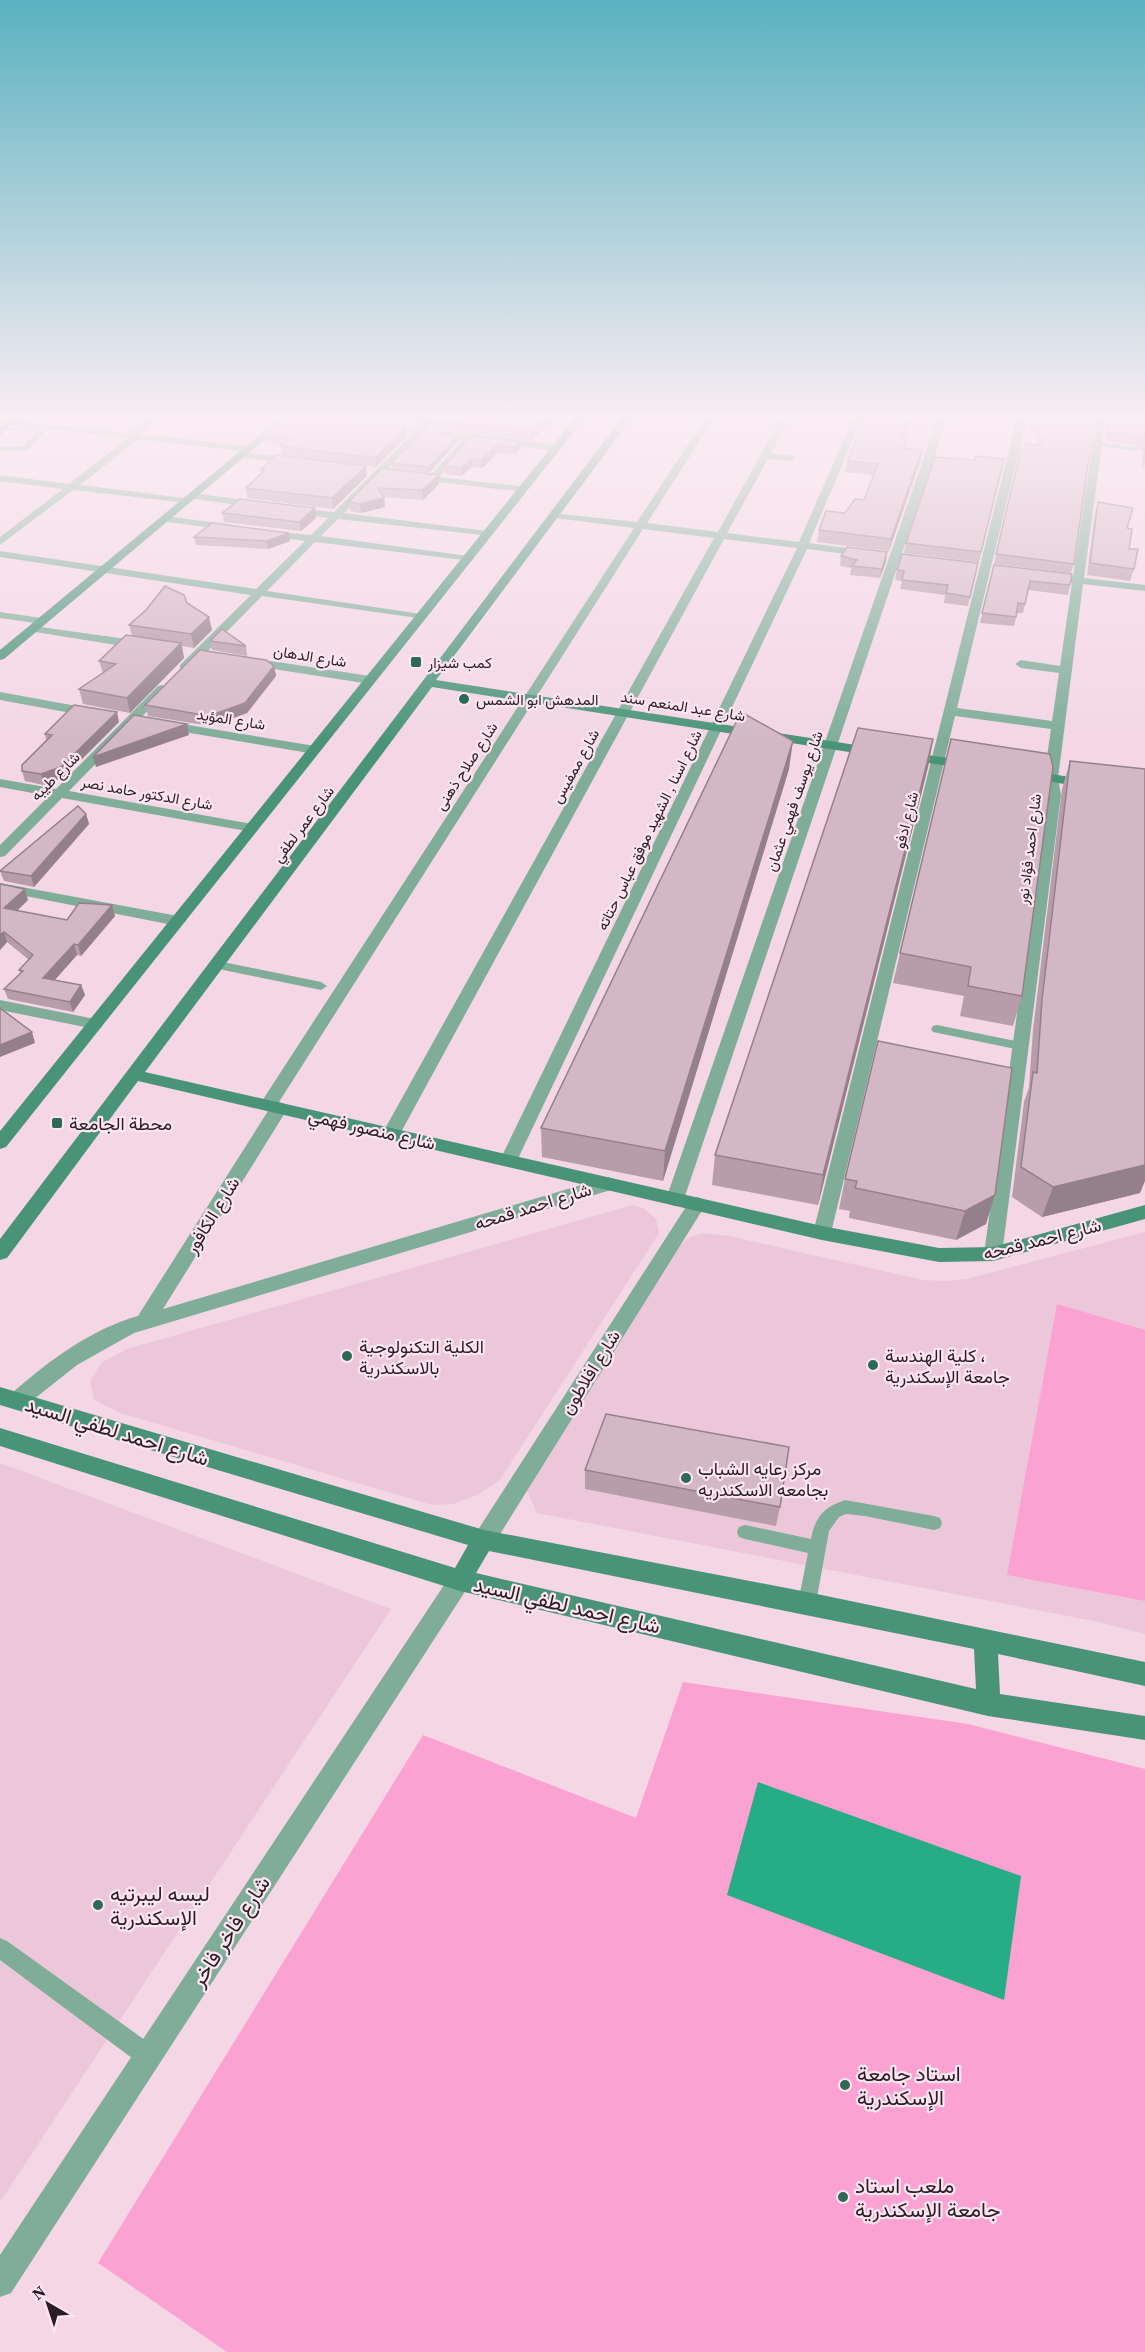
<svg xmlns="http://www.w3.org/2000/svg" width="1145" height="2352" font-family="'Source Serif 4',Vazirmatn,serif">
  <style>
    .built { fill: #ecc7d9 }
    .green { fill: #fca2d2 }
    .water { fill: #26ad85 }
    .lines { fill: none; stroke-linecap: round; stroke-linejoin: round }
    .lane { fill: #7fad9a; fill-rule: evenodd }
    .street { fill: #7fad9a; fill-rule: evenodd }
    .secondary { fill: #499378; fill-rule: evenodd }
    .highway { fill: #276852; fill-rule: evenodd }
    .wall { fill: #b69da9 }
    .shaded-wall { fill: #94808a }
    .building { fill: #d4b7c5; stroke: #94808a; stroke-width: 1.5 }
    .poi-dot { fill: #2d6954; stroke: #fee5f1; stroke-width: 2 }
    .labels { text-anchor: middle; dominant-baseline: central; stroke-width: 4.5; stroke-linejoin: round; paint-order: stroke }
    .far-street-label { font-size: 15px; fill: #281e23; stroke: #fee5f1 }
    .far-poi-label { font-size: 15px; fill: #281e23; stroke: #fee5f1; text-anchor: start }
    .poi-label { font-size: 18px; fill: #281e23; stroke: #fee5f1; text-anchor: start }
    .street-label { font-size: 18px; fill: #281e23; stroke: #fee5f1 }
    .near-street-label { font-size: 21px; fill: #281e23; stroke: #fee5f1 }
    .near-poi-label { font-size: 21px; fill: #281e23; stroke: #fee5f1; text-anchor: start }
  </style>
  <rect width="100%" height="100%" fill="#f4d6e5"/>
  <g class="built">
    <polygon points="871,414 939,414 915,480 845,472"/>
    <polygon points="633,1205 643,1208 656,1219 659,1233 500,1480 477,1495 453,1504 432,1505 120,1413 94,1400 90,1382 101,1363 127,1349"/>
    <polygon points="1145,1232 1145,1634 1099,1622 537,1513 526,1488 676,1249 690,1237 703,1233 729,1236 923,1280 945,1281 967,1279"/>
    <polygon points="0,1463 391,1609 0,2202"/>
  </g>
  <g class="green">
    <polygon points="1057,1304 1145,1330 1145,1601 1007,1575"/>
    <polygon points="683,1682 968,1724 1145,1769 1145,2352 227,2352 98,2263 423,1735 636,1818"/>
  </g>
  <polygon class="water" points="758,1782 1021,1876 1004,2000 727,1895"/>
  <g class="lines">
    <g class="lane">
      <polygon points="2,427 42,430 45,432 28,450 0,451 0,447 23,446 36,433 4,430"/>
      <polygon points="1097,442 1135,447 1139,449 1135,451 1095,445 1093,444"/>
      <polygon points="218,961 321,982 327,986 321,990 214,968 212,965 214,962"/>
      <polygon points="937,1025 1021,1042 1027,1046 1021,1050 933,1032 931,1029 933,1026"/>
      <path d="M845,1500L934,1516L940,1518L942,1523L940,1528L934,1530L865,1516L846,1514L839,1517L829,1531L816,1603L813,1609L807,1611L801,1609L798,1603L808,1553L745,1539L739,1537L737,1532L739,1527L745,1525L811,1539C815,1517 824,1507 845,1500Z"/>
      <polygon points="0,1938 7,1941 156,2048 159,2056 156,2064 148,2067 140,2064 0,1960"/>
    </g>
    <g class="street">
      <polygon points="154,414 165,414 140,434 248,446 253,449 248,452 139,439 80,485 184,498 189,501 188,503 73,490 0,545 0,537 63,489 0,481 0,475 69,484 128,438 11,425 6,422 8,420 129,433"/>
      <polygon points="432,414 442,414 426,430 470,433 557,445 562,448 557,451 471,441 439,477 527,487 527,491 523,492 413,479 413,475 430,476 462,440 421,435 344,513 487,531 491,532 491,536 338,519 321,536 468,556 473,559 472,561 315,542 267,591 421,614 427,617 425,619 262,596 188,671 180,671 180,665 251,595 0,557 0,551 256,589 305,541 264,535 260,534 260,530 311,535 328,518 292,513 287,510 288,508 334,512 412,434 408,433 408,429 417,429"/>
      <path d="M708,414H717L647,523L718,532L783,414H792L771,454L791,455L796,458L791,461L768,459L727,533L799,542L855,414H864L809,543L869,551L874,554L869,557L807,549L515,1165L509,1166L503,1165L500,1160L797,548L724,539L400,1134L397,1138L391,1140L385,1138L382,1134L714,538L643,529L279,1102L285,1104L288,1108L163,1309L608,1177L614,1179L617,1184L614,1189L134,1333L77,1365L24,1407L17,1410L10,1407L7,1401L10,1395C47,1362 89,1330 138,1316L268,1111L262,1109L259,1105L262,1101L634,528L555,518L551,517V513L637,522Z"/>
      <polygon points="939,414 949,414 684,1199 681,1204 675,1206 669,1204 666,1199"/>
      <polygon points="1018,414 1028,414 957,708 1052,721 1059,673 1021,668 1015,664 1021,660 1060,666 1072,583 1061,579 1066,576 1073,577 1097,414 1106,414 1084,578 1145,585 1145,591 1083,584 1058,778 1061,795 1002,1254 1000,1259 993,1261 986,1259 984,1254 1047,795 1044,778 1051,729 955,716 831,1233 829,1238 822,1240 815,1238 813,1233"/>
      <polygon points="241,452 296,458 301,461 296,464 238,457 236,455"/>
      <polygon points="192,493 259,502 264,505 259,508 188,498 188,494"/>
      <polygon points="165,516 234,525 239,528 234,531 161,521 160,519"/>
      <polygon points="0,612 42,618 48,621 42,624 0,618"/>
      <polygon points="33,626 141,641 147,645 141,649 29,631 29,627"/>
      <polygon points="251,658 370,676 376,680 370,684 247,665 245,662"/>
      <polygon points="162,685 168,689 166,692 69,791 252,824 257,825 259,828 257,831 252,832 62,798 5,856 0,857 0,845 49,796 0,787 0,779 56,789 158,686"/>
      <polygon points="0,692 93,709 99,713 93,717 0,700"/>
      <polygon points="164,721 315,746 321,750 315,754 160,728 158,725"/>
      <polygon points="0,883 178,916 186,921 178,926 0,891"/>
      <polygon points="0,1000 95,1019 101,1020 103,1024 101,1028 95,1029 0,1010"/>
      <polygon points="697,1197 703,1199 706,1204 703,1209 492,1547 484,1550 476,1547 473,1540 476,1533 691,1199"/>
      <polygon points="460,1569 468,1573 471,1580 468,1587 11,2293 0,2297 0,2255 452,1573"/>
    </g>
    <g class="secondary">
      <polygon points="285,414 295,414 4,659 0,660 0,650"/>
      <polygon points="578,414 588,414 6,1147 0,1149 0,1131"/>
      <polygon points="625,414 635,414 436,680 875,748 880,749 882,752 880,755 875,756 432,687 145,1072 822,1226 939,1248 993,1247 1145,1205 1145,1219 993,1261 939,1262 822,1240 138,1081 7,1258 0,1260 0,1239"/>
      <polygon points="905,752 970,761 977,765 970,769 900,759 898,756"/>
      <polygon points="1027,770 1088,780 1095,784 1088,788 1022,777 1020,774 1022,771"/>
      <path d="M0,1387L484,1530L807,1592L1145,1662V1686L998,1654L1000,1694L1145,1716V1740L988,1716L460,1591L0,1446V1428L455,1568L468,1545L0,1405ZM489,1551L974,1649L976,1689L476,1573Z"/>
    </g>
    <polygon class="highway" points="14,414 24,414 0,435 0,427"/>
  </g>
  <g class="wall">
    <polygon points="308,414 429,414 416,427"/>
    <polygon points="1095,414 1074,564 1071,573 994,564 1021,450 1038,445 1030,428 1032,420"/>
    <polygon points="1108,414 1145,414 1145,466 1142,466 1142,451 1135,445 1105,441"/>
    <polygon points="431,420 552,422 531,440 432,428"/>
    <polygon points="406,427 407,436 376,467 282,455 280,446 282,445 264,443 262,435"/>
    <polygon points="457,436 457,442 429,473 392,468 391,463"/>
    <polygon points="472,436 520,441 521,449 514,454 497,453 482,468 472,467 461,476 445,474 444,466"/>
    <polygon points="903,438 905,448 922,450 920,461 889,551 817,542 819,530 864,500 874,475 845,472 847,461"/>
    <polygon points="1004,459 979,562 904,553 906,543 974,460"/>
    <polygon points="382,468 439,484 423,500 384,497 385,507 361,513 350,511 349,502"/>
    <polygon points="261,469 367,476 333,509 247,498 246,488 261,473"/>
    <polygon points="1098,502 1128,528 1129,549 1134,569 1130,581 1087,575 1095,513"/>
    <polygon points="315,508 316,518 301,531 224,522 222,513"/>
    <polygon points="289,533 290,541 268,549 196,545 194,537"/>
    <polygon points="887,552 886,562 880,578 850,575 851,568 840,566 841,556"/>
    <polygon points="978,563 968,606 944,603 945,595 900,589 902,581 895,580 897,570"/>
    <polygon points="994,565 1070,585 1068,595 1028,590 1023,613 1017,613 1014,626 980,623"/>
    <polygon points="187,603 212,630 194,648 182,646 184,658 130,713 83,704 79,689 103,673 99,661 132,635 129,625"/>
    <polygon points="210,641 246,646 247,656 212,650"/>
    <polygon points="274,666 276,676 247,713 211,726 148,716 145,705"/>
    <polygon points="119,722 64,777 44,785 25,781 22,771 46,740 45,734"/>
    <polygon points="933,739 928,767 818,1205 712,1185 715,1155"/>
    <polygon points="951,739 1022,996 1013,1026 960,1016 964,996 893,983 900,953"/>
    <polygon points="1070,761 1140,1193 1042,1217 1012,1197 1024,1102 1029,1087 1033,1030 1062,789"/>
    <polygon points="789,769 663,1181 542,1157 541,1128"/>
    <polygon points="86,814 89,824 34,887 4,881 0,871"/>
    <polygon points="0,884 28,900 17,911 67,920 112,905 115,916 81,956 77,955 54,980 81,985 85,995 73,1012 8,999 4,989 21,973 19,970 29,960 7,942 0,950"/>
    <polygon points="878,1041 986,1224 956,1240 849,1218 850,1211 839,1209 845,1179"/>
    <polygon points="585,1470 780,1507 776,1526 585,1489"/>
  </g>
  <g class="shaded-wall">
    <polygon points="420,414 429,414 416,427 416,419"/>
    <polygon points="551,414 552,422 531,440 531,432"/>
    <polygon points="912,414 916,414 898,448 900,437"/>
    <polygon points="406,427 407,436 376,467 375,458"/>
    <polygon points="457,436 457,442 429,473 429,467"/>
    <polygon points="520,441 521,449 514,454 514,447"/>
    <polygon points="497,445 497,453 482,468 481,460"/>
    <polygon points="922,450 920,461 889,551 891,539"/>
    <polygon points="472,459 472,467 461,476 461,468"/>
    <polygon points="366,466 367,476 333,509 332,498"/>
    <polygon points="439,475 439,484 423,500 422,490"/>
    <polygon points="384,498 385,507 361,513 360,504"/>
    <polygon points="315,508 316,518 301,531 299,522"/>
    <polygon points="289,533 290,541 268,549 267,541"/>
    <polygon points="887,552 886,562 880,578 882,569"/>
    <polygon points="209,617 212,630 194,648 191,634"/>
    <polygon points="181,643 184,658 130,713 127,698"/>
    <polygon points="274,666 276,676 247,713 211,726 209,716"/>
    <polygon points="117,712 119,722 64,777 44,785 41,774"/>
    <polygon points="187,724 189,735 96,767 93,757"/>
    <polygon points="933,739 928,767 818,1205 823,1175"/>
    <polygon points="793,741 789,769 663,1181 665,1151"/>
    <polygon points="86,814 89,824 34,887 31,876"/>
    <polygon points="25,889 28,900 8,919 4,908"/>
    <polygon points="112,905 115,916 81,956 78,945"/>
    <polygon points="4,932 7,942 0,950 0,935"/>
    <polygon points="74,944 77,955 47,989 43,978"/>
    <polygon points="81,985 85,995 73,1012 70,1002"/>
    <polygon points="32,1032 35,1043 0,1057 0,1045"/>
    <polygon points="1145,1165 1145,1181 1140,1193 1042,1217 1053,1187"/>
    <polygon points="995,1195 986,1224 956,1240 965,1211"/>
  </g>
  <g class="building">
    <polygon points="288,414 293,414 406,427 375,458 280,446 290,438 262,435"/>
    <polygon points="372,414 420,414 416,419"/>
    <polygon points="437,414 551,414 531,432 431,420"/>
    <polygon points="867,414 912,414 900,437 907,438 903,448 922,450 891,539 819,530 826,511 845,513 855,499 864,500 878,464 847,461"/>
    <polygon points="1035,414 1095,414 1074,564 996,554 1021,450 1024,449 1026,444 1044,445 1032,420"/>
    <polygon points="1109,414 1145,414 1145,457 1145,442 1138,436 1107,432"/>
    <polygon points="422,432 457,436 429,467 391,463"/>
    <polygon points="472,436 520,441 514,447 497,445 481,460 472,459 461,468 444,466"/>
    <polygon points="276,455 366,466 332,498 246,488 265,470 261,469"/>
    <polygon points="976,456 1004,459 981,552 906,543 935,457 974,460"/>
    <polygon points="382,468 439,475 422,490 378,488 384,498 360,504 349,502"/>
    <polygon points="240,499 315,508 299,522 222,513"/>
    <polygon points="1098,502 1133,508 1127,528 1132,529 1129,549 1138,549 1134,569 1090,563"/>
    <polygon points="212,523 289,533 267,541 194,537"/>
    <polygon points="847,547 887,552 882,569 852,566 857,560 841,556"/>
    <polygon points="902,554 978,563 970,597 946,593 948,585 902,580 904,571 897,570"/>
    <polygon points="994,565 1072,574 1070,585 1030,581 1025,604 1018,603 1016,617 982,613"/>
    <polygon points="165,586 184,595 187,603 209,617 191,634 129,625 146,610"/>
    <polygon points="222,629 246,646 210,641"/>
    <polygon points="126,635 181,643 127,698 79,689 116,664 99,661"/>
    <polygon points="200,650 266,660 274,666 245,703 209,716 145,705"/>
    <polygon points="74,705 117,712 61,767 41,774 22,771 22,765 52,735 45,734"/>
    <polygon points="741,712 793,741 665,1151 541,1128"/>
    <polygon points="134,715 187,724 93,757"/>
    <polygon points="858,728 933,739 823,1175 715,1155"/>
    <polygon points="951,739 1050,754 1053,767 1022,996 968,986 971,967 900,953"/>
    <polygon points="1070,761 1145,769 1145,1165 1053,1187 1021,1167 1033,1072 1037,1073 1042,1000"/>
    <polygon points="78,806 86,814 31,876 0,871"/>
    <polygon points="0,884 25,889 4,908 67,920 79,903 112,905 78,945 74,944 43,978 81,985 70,1002 4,989 23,971 19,970 33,955 4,932 0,935"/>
    <polygon points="0,1008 32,1032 0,1045"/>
    <polygon points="878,1041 1012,1068 995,1195 965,1211 855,1188 857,1181 845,1179"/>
    <polygon points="606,1414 789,1447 780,1507 585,1470"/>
  </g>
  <linearGradient id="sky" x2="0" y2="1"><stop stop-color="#5ab1c0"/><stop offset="0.56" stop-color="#faedf3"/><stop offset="1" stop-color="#faedf3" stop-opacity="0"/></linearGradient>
  <rect width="1145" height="743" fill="url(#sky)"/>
  <g class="poi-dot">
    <rect x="410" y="656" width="12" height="12" rx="3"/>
    <circle cx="464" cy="699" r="6"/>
    <rect x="51" y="1117" width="12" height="12" rx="3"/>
    <circle cx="347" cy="1356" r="6"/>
    <circle cx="873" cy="1365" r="6"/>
    <circle cx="686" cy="1478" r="6"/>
    <circle cx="98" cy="1905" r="6"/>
    <circle cx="845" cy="2085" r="6"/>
    <circle cx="843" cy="2197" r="6"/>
  </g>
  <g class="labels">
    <g class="far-street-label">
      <text transform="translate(310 656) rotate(9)">شارع الدهان</text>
      <text transform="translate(683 706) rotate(9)">شارع عبد المنعم سند</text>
      <text transform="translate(231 719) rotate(9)">شارع المؤيد</text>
      <text transform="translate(466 766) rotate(-57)">شارع صلاح ذهنى</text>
      <text transform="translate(575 766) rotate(-61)">شارع ممفيس</text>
      <text transform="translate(55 776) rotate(-45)">شارع طيبه</text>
      <text transform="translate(147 793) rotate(10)">شارع الدكتور حامد نصر</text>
      <text transform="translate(794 801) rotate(-71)">شارع يوسف فهمي عثمان</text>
      <text transform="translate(906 820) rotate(-76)">شارع ادفو</text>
      <text transform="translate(303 824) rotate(-53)">شارع عمر لطفي</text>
      <text transform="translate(649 830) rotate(-64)">شارع اسنا , الشهيد موفق عباس حتاته</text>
      <text transform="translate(1029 849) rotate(-83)">شارع احمد فؤاد نور</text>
    </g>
    <g class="far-poi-label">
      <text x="428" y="662">كمب شيزار</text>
      <text x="476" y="699">المدهش ابو الشمس</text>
    </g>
    <g class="poi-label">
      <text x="69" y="1123">محطة الجامعة</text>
      <text x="359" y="1346">الكلية التكنولوجية<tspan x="359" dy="21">بالاسكندرية</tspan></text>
      <text x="885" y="1355">كلية الهندسة ،<tspan x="885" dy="21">جامعة الإسكندرية</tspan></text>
      <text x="698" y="1468">مركز رعايه الشباب<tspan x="698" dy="21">بجامعه الاسكندريه</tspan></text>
    </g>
    <g class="street-label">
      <text transform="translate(372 1129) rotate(13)">شارع منصور فهمي</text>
      <text transform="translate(533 1206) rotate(-17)">شارع احمد قمحه</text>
      <text transform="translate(212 1215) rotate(-58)">شارع الكافور</text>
      <text transform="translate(1042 1239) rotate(-14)">شارع احمد قمحه</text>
      <text transform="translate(590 1372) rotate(-58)">شارع افلاطون</text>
    </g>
    <g class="near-street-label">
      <text transform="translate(117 1431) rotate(17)">شارع احمد لطفي السيد</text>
      <text transform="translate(567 1605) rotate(13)">شارع احمد لطفي السيد</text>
      <text transform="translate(230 1931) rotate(-57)">شارع فاخر فاخر</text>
    </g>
    <g class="near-poi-label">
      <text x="110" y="1893">ليسه ليبرتيه<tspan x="110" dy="24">الإسكندرية</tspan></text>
      <text x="857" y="2073">استاد جامعة<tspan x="857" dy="24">الإسكندرية</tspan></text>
      <text x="855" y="2185">ملعب استاد<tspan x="855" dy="24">جامعة الإسكندرية</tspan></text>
    </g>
  </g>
  <g transform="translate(48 2304) rotate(321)" stroke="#fee5f1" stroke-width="4.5" paint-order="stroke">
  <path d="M0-4.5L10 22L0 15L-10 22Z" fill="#281e23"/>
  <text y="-9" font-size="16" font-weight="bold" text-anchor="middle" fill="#281e23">N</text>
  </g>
</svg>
